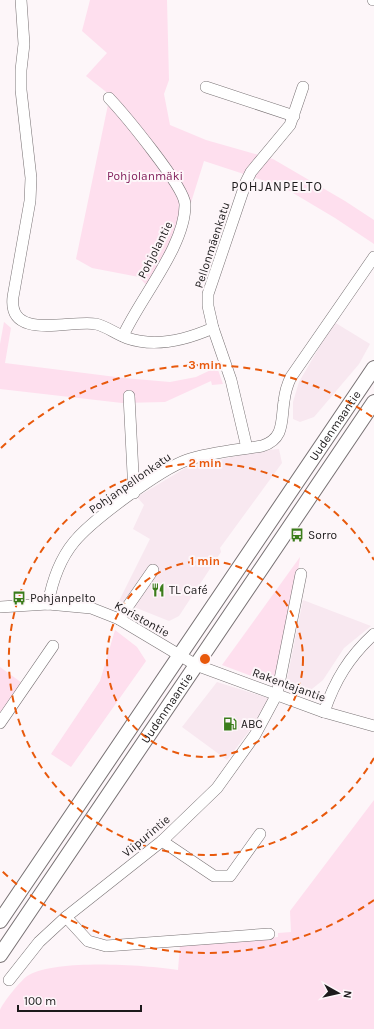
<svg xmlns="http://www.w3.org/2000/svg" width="374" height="1029" font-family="Karla,sans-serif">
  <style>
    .built { fill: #f8e8f0 }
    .green { fill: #fedfee }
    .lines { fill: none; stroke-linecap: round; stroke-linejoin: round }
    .minor-casing { stroke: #787274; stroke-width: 12 }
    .major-casing { stroke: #787274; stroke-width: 16 }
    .minor { stroke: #fff; stroke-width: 11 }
    .major { stroke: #fff; stroke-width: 14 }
    .ring { fill: none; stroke: #e8590c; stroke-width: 2; stroke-dasharray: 7 5 }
    .labels { text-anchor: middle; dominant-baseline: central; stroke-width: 4; stroke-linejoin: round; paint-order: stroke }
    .park-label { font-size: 12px; fill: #82205c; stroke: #fdf6f9 }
    .street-label { font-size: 12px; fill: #1c1a1b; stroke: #fdf6f9 }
    .poi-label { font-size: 12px; fill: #1c1a1b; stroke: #fdf6f9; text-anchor: start }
    .neighbourhood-label { font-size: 13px; letter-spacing: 1px; fill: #1c1a1b; stroke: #fdf6f9 }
    .centre { fill: #e8590c; stroke: #fdf6f9; stroke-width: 2 }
    .ring-label { font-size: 12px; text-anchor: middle; font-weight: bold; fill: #e8590c; stroke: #fdf6f9; stroke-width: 4; stroke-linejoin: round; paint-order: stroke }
  </style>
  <rect width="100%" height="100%" fill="#fdf6f9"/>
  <g class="built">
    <polygon points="334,322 370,344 359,364 314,417 300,422 293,419 293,402 299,382"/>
    <polygon points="279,449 282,463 220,548 221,552 179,616 169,621 119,601 150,539 133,529 144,505 137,497 187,467 258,451"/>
    <polygon points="303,600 371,626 344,648 323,680 307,693 295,690 287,679"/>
    <polygon points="217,682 268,698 260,717 227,760 182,727"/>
  </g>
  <g class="green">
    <polygon points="90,0 167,0 169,80 164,94 170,125 206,140 273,159 345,201 374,220 374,244 335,218 283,187 204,161 188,212 132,325 132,332 123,328 148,287 139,277 92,268 76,259 110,95 86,76 107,53 82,31"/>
    <polygon points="4,322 11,328 5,363 124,378 170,382 196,377 217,367 223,384 212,385 211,381 165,402 122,403 0,389 0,344"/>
    <polygon points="300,557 297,578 276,675 271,681 265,681 222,665"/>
    <polygon points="115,630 137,647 146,661 71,767 51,754 100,681"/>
    <polygon points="0,667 22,683 0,713"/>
    <path d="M374,800V1029H0C0,1023 0,1016 0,1010C2,1004 22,978 29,975C58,959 144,965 178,970L180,945L278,937V933L291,932L290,911Z"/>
  </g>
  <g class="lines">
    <g class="minor-casing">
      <g id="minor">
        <path d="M21,0L24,44L21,70V90L31,178L30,201L13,297C8,342 72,319 96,324C106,326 116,334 127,338C156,348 186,340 213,328"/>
        <polyline points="373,0 374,0"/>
        <polyline points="206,87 294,116"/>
        <path d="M109,98C124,114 184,186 185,204C186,245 140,298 123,336"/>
        <polyline points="129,396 134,493"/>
        <polyline points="247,448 231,380 213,328 208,306 208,294 246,182 251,172 290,125 303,87"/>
        <path d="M48,604C52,582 60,559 74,542C92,520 161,469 187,460C211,452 238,450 262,446C285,439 281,420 284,401C285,393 287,385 291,377L374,257"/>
        <polyline points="0,607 48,604 91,608 119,619 196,665 324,712 374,726"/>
        <polyline points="119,619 153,570"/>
        <path d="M324,712C335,680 349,657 374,634"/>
        <polyline points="0,723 53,646"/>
        <polyline points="162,841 214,876 230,876 260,834"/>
        <polyline points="66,917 88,941 106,946 269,934"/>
        <polyline points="9,980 39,942 66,917 162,841 217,788 255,735 277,694 301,574"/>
      </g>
    </g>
    <g class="major-casing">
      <g id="major">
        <path id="s1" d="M0,921L374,368"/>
        <path id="s2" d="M0,955L374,402"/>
      </g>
    </g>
    <use href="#minor" class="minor"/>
    <use href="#major" class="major"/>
  </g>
  <g class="ring">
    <circle cx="205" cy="659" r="98"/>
    <path d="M374 758A196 196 0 1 1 374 560"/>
    <path d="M374 900A294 294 0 0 1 1 870M1 448A294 294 0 0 1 374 418"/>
  </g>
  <defs>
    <g id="bus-bare" transform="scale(1.08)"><path d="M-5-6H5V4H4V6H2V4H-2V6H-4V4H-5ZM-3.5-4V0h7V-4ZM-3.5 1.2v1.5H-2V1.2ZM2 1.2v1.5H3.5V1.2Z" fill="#3b7c1b" stroke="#fdf6f9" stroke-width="2.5" paint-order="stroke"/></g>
    <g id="restaurant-bare" transform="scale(1.08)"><path d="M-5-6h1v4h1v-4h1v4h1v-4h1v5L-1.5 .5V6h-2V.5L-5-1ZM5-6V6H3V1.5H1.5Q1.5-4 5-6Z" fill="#3b7c1b" stroke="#fdf6f9" stroke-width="2.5" paint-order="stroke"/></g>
    <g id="fuel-bare" transform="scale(1.08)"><path d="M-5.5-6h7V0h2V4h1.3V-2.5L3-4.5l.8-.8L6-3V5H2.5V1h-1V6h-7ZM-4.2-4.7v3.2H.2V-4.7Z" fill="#3b7c1b" stroke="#fdf6f9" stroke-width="2.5" paint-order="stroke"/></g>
  </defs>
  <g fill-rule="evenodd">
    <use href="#bus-bare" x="297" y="535"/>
    <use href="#restaurant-bare" x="158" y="590"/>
    <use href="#bus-bare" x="19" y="598"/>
    <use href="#fuel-bare" x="230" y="724"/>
  </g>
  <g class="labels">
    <g class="park-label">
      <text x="145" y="176">Pohjolanmäki</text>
    </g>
    <g class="street-label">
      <text transform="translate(212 245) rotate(-72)">Pellonmäenkatu</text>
      <text transform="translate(155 250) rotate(-63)">Pohjolantie</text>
      <text stroke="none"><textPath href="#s1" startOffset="598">Uudenmaantie</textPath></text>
      <text transform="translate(130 483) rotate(-35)">Pohjanpellonkatu</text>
      <text transform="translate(142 619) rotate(29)">Koristontie</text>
      <text transform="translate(289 685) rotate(20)">Rakentajantie</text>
      <text stroke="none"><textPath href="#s2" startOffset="298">Uudenmaantie</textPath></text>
      <text transform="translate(146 836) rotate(-40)">Viipurintie</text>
    </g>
    <g class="poi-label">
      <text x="308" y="535">Sorro</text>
      <text x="169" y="590">TL Café</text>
      <text x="30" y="598">Pohjanpelto</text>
      <text x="241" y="724">ABC</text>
    </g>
    <g class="neighbourhood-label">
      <text x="277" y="186">POHJANPELTO</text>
    </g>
  </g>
  <circle cx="205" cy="659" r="6" class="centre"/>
  <g class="ring-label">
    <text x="205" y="369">3 min</text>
    <text x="205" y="467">2 min</text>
    <text x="205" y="565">1 min</text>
  </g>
  <g transform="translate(338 993) rotate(98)" stroke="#fdf6f9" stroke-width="3" paint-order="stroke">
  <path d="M0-3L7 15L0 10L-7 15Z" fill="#1c1a1b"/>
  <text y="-6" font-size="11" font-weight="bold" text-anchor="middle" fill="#1c1a1b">N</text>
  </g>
  <path d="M18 1005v6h123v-6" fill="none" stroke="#1c1a1b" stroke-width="2"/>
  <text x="24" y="1005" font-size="12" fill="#1c1a1b" stroke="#fdf6f9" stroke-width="3" paint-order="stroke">100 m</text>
</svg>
